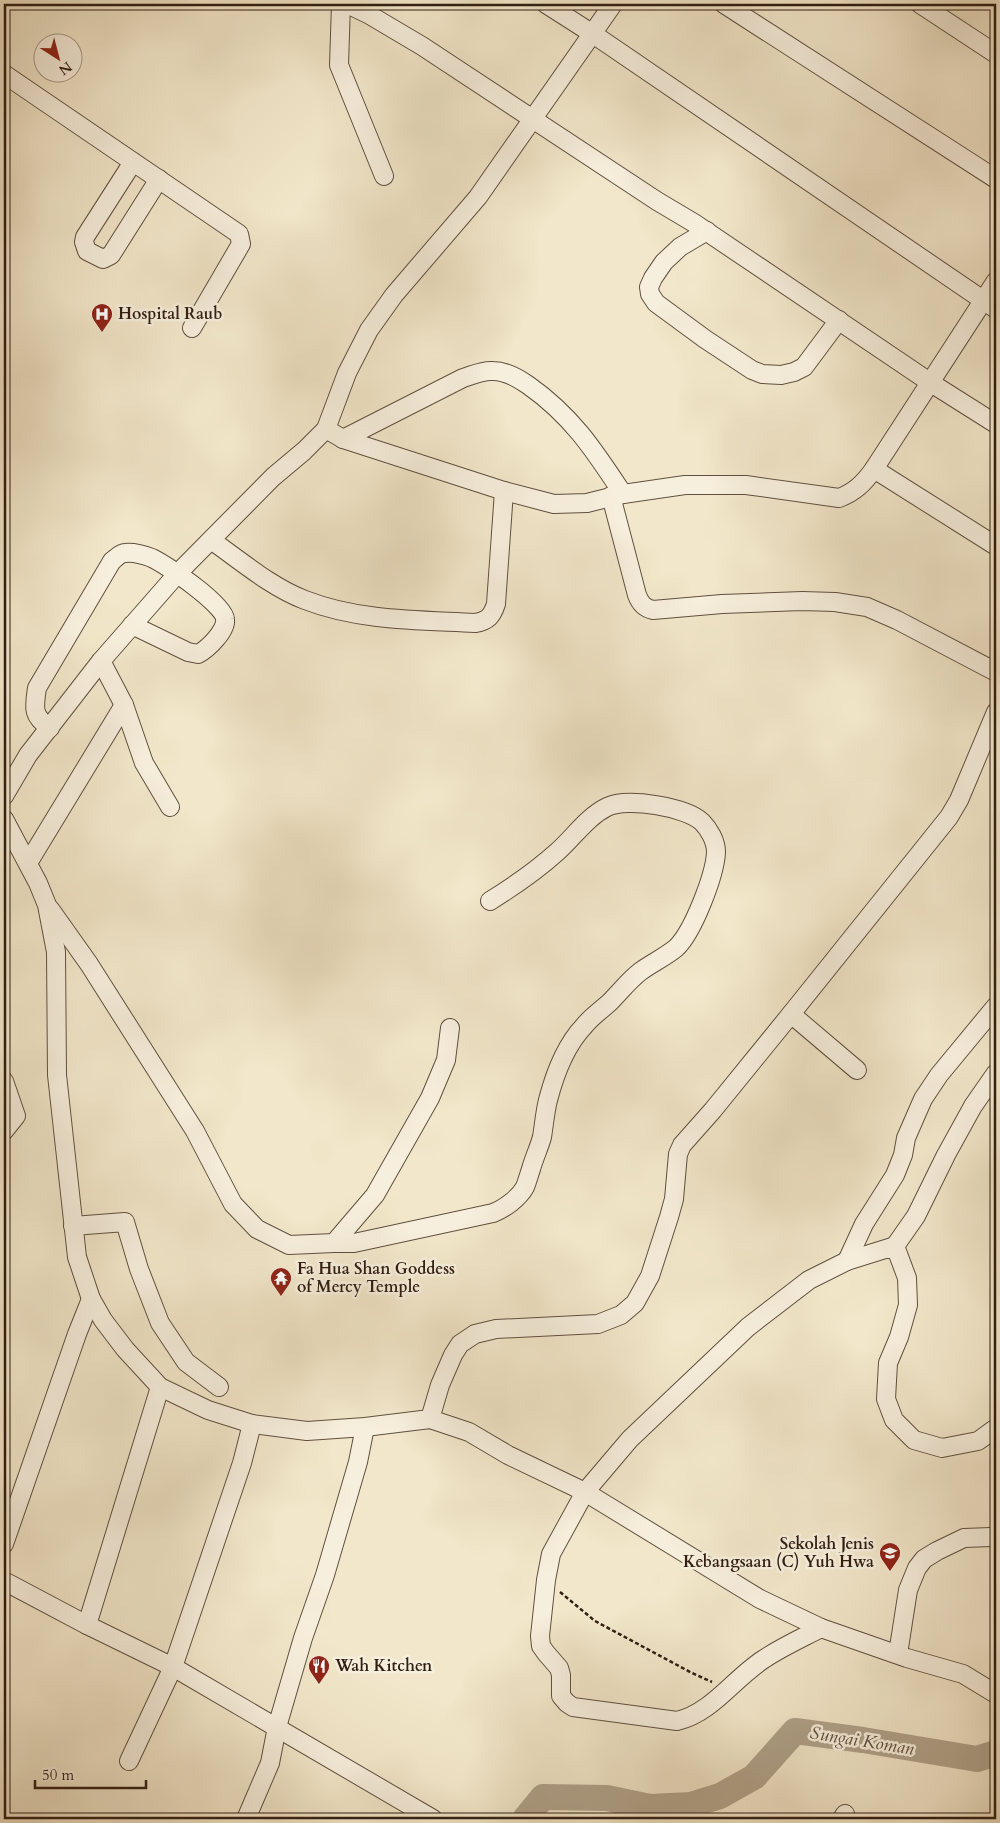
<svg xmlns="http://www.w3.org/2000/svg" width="1000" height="1823" font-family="Cardo,serif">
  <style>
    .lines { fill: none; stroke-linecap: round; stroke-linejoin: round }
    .river { stroke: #b0a38b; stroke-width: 26 }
    .minor-casing { stroke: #605040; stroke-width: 20 }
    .path { stroke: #301e12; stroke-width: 2.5; stroke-dasharray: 4 2.5; stroke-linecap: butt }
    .minor { stroke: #f7efdd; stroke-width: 18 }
    .labels { text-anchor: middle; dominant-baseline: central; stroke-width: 5; stroke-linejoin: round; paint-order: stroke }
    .poi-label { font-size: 16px; font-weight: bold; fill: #301e12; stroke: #f7efdd; text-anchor: start }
    .water-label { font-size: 18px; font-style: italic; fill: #5d4d3c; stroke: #f7efdd }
  </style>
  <rect width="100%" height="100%" fill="#f2e7ca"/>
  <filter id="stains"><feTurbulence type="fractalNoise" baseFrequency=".004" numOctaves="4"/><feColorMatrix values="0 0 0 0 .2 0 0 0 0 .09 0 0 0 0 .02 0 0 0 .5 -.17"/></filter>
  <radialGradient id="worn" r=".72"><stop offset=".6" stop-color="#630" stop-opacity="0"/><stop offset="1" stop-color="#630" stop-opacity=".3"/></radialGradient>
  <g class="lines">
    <polyline class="river" points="525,1819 543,1797 607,1798 650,1807 691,1805 720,1796 754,1777 795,1731 863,1740 977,1759 996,1753"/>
    <g class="minor-casing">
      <g id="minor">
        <polyline points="341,4 339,65 384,176"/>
        <polyline points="347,4 368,14 422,46 657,201 694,223 931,383 996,424"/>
        <polyline points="546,4 593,34 996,309"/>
        <polyline points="724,4 996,179"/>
        <polyline points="920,4 996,54"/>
        <polyline points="4,74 239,234 241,244 192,328"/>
        <polyline points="133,162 85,237 84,242 87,251 103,259 111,255 159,179"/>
        <polyline points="707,231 680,247 664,262 653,278 649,287 650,294 656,303 705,339 752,370 762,374 781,375 794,372 804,367 839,320"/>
        <path d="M326,429L343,439L504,491L554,504L587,503L623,494L685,485H746L839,498C855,492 864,483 874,469L996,281"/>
        <path d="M343,439L463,378C473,375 483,370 493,371C506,371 518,378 528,385C572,416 594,450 623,494"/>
        <polyline points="874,469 996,546"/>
        <path d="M611,496L637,595C640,603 644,608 653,610L722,604L802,601L835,602L867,607L897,620L996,672"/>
        <path d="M211,540C241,561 271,587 305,600C359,621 418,620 475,623C488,621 492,616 496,604L504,491"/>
        <polyline points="101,661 124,705 144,763 170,807"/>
        <path d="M50,728C32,716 34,708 37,688L112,561C116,558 120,553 125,553C133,552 144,555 152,558C166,565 224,604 225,619C227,630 208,649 198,654L188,652L132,625"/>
        <polyline points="4,796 28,755 101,661 178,573 273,477 304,451 326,429 347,373 369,330 394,295 478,197 613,4"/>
        <polyline points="4,819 38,883 47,905 56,952 57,1075 77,1257 91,1299 103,1320 125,1349 160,1387 208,1410 252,1424 307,1431 365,1427 430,1419 469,1432 508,1455 585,1492 760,1599 821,1628 907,1658 963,1674 996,1694"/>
        <polyline points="28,863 124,705"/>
        <polyline points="50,909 89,964 195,1131 233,1204 257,1229 289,1245 334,1243 375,1195 430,1098 446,1060 450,1028"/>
        <polyline points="791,1014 857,1070"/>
        <polyline points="4,1081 16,1116 4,1131"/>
        <polyline points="73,1226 125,1222 139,1269 160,1323 186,1362 219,1387"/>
        <path d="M334,1243H354L493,1213C504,1209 519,1198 525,1187C527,1182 529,1175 531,1169C534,1158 539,1148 542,1137C544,1125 545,1112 548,1100C555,1073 565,1046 584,1026C591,1017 601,1010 609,1003C620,992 629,980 641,971C652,963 665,957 676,948C693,932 715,875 716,852C716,841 709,829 702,822C686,807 627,797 607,807C587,817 574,837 557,852C536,871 514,886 490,901"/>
        <polyline points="895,1246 916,1216 946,1155 973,1106 996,1073"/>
        <polyline points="847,1261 864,1224 895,1175 903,1155 906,1138 923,1099 939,1075 996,1006"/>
        <polyline points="430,1419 440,1385 453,1355 460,1344 475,1334 496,1329 598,1324 621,1315 635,1303 650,1276 669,1217 674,1199 678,1154 682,1145 713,1110 791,1014 949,817 959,800 996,712"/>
        <polyline points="4,1544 77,1334 91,1299"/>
        <polyline points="4,1581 87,1625 173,1667 433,1819"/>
        <polyline points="87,1625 160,1387"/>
        <path d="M821,1628C802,1638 782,1647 764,1659C734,1678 712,1713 677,1721L573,1707L567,1703L561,1696V1675L559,1668L546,1653L541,1646L540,1636L546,1580L551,1554L585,1492L630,1439L748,1327L809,1280L847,1261L895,1246L907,1278L908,1305L899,1337L888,1363L886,1399L894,1420L914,1440L942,1448L978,1441L996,1428"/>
        <polyline points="898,1654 908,1590 917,1568 924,1559 937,1551 964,1538 991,1537"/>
        <polyline points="129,1761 173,1667 242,1463 252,1424"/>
        <polyline points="246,1819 270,1763 277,1727 303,1638 325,1575 358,1462 365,1427"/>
        <polyline points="842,1819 845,1814"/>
      </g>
    </g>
    <polyline class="path" points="560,1592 595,1621 692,1673 712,1682"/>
    <use href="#minor" class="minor"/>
  </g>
  <defs>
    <g id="hospital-pin" transform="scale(1.125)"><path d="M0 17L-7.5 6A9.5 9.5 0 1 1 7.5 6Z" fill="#8f2418" stroke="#f7efdd"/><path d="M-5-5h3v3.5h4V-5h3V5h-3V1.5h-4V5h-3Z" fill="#fff"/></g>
    <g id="temple-pin" transform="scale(1.125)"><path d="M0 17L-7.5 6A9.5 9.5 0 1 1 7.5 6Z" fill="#8f2418" stroke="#f7efdd"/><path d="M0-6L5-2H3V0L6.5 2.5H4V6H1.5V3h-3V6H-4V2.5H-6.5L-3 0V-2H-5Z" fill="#fff"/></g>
    <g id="school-pin" transform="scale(1.125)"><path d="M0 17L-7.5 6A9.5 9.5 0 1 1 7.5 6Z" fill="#8f2418" stroke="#f7efdd"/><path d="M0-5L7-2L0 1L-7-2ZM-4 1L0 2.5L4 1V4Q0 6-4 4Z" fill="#fff"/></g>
    <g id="restaurant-pin" transform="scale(1.125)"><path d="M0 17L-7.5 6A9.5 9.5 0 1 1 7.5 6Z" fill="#8f2418" stroke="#f7efdd"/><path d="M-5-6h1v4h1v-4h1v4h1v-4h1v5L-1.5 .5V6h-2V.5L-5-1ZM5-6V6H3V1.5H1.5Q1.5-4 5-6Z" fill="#fff"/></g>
  </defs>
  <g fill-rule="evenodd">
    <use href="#hospital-pin" x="102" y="314"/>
    <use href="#temple-pin" x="281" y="1278"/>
    <use href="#school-pin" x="890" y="1553"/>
    <use href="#restaurant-pin" x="319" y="1666"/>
  </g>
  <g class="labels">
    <g class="poi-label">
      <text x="118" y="314">Hospital Raub</text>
      <text x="297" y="1269">Fa Hua Shan Goddess<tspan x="297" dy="18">of Mercy Temple</tspan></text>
      <text x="874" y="1544" text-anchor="end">Sekolah Jenis<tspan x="874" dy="18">Kebangsaan (C) Yuh Hwa</tspan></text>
      <text x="335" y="1666">Wah Kitchen</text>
    </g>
    <g class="water-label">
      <text transform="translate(862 1741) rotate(9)">Sungai Koman</text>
    </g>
  </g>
  <rect width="1000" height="1823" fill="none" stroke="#f2e7ca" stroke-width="20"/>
  <rect x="5" y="5" width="990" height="1813" fill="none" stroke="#301e12" stroke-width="2.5"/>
  <rect x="10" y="10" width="980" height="1803" fill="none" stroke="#301e12"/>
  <g transform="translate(58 58) rotate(144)"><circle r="24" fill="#f7efdd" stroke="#a79b8c"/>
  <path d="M0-4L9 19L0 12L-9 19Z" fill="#8f2418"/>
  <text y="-8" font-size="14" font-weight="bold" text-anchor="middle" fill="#301e12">N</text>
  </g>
  <path d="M35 1780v8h111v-8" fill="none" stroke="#301e12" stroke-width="2.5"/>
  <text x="42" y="1780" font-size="15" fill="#301e12" stroke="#f7efdd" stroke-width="4" paint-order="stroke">50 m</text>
  <rect width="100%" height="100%" filter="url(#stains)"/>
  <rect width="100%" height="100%" fill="url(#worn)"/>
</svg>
